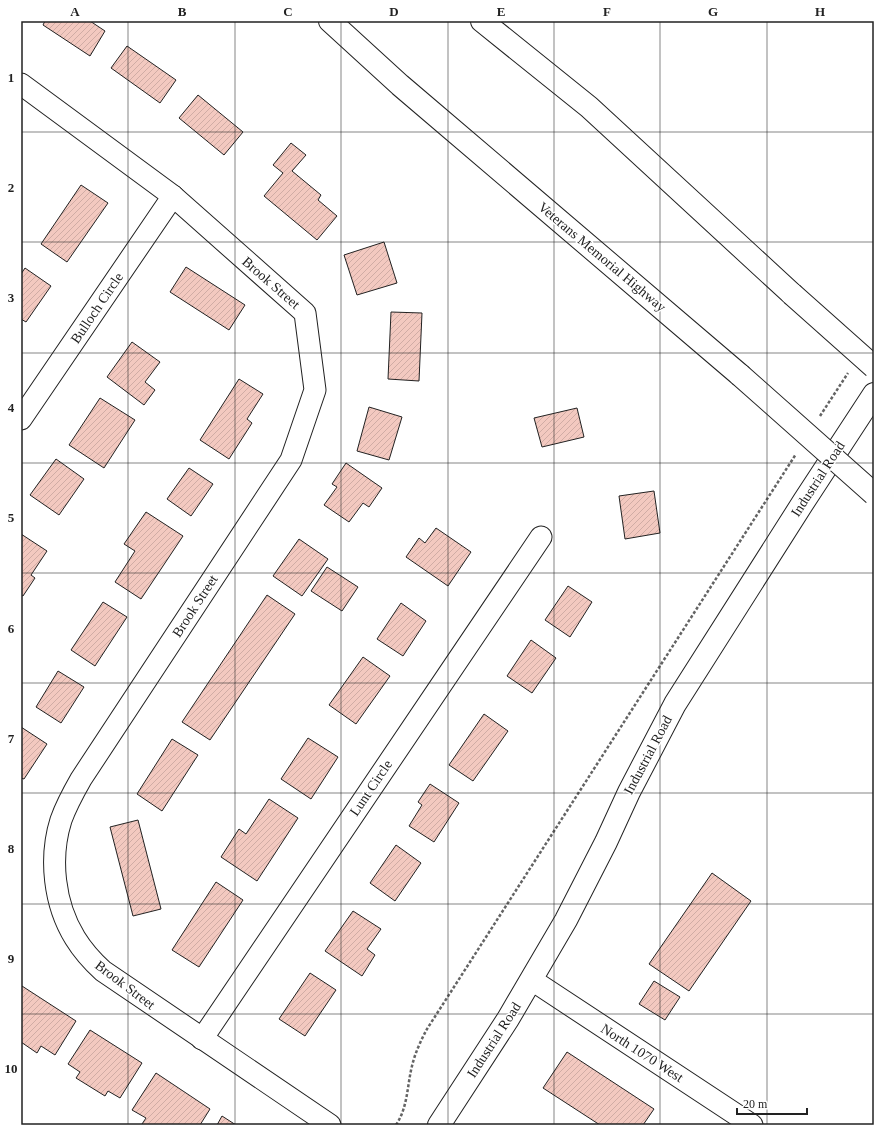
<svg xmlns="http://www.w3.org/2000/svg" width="895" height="1146" font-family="Georgia,serif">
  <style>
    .building { fill: url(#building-hatch); stroke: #222 }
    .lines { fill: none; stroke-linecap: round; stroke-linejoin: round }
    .street-casing { stroke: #222; stroke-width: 23 }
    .secondary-casing { stroke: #222; stroke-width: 24 }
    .highway-casing { stroke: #222; stroke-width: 24 }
    .path { stroke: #646464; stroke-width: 2.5; stroke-dasharray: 3 2; stroke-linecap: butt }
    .street { stroke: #fff; stroke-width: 21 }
    .secondary { stroke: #fff; stroke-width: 22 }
    .highway { stroke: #fff; stroke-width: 22 }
    .highway-bridge-casing { stroke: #222; stroke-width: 24; stroke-linecap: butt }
    .highway-bridge { stroke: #fff; stroke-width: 22 }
    .grid { fill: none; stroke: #222; stroke-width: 1; stroke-opacity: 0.55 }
    .labels { text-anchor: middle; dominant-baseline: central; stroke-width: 3; stroke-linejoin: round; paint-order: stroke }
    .street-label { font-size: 14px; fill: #222; stroke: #fff }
    .neatline { fill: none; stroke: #222; stroke-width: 1.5 }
    .grid-label { font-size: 13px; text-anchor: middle; font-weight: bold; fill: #222 }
  </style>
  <defs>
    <pattern id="building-hatch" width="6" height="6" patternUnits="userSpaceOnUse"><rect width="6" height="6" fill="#f3c9c0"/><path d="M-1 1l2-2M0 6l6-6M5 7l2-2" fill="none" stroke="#d0aca5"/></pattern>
  </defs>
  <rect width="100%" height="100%" fill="#fff"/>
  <g class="building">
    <polygon points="45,21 90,21 105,31 90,56 43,25"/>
    <polygon points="127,46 176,80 160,103 111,68"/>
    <polygon points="198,95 243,132 224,155 179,118"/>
    <polygon points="291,143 306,155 292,171 321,195 318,200 337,216 317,240 264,196 283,173 273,165"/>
    <polygon points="81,185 108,203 67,262 41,244"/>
    <polygon points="384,242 397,283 357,295 344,255"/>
    <polygon points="186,267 245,305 229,330 170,292"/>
    <polygon points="25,268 51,286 26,322 21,319 21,274"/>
    <polygon points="391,312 422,313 419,381 388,379"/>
    <polygon points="132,342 160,362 145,382 155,390 144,405 107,377"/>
    <polygon points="239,379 263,394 247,419 252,423 229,459 200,440"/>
    <polygon points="100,398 135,420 104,468 69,445"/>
    <polygon points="369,407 402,417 389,460 357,451"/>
    <polygon points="577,408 584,437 542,447 534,418"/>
    <polygon points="56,459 84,479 59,515 30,495"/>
    <polygon points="346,463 382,488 369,507 363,503 349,522 324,505 337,487 332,484"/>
    <polygon points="189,468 213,484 191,516 167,499"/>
    <polygon points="654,491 660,533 625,539 619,496"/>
    <polygon points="146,512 183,536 141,599 115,582 135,551 124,544"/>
    <polygon points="436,528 471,552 448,586 406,557 419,538 425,543"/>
    <polygon points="21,534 47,551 31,575 35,578 23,596 21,595"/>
    <polygon points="299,539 328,559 302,596 273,576"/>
    <polygon points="327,567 358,587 342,611 311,591"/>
    <polygon points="568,586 592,602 570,637 545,620"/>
    <polygon points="267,595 295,614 210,740 182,722"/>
    <polygon points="103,602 127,617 95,666 71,650"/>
    <polygon points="401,603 426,621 403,656 377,639"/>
    <polygon points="531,640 556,658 532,693 507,676"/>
    <polygon points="363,657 390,676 356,724 329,705"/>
    <polygon points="58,671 84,687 61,723 36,707"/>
    <polygon points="484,714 508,731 473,781 449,765"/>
    <polygon points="21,727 47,744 24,779 21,778"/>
    <polygon points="308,738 338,757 311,799 281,779"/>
    <polygon points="172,739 198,755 162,811 137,794"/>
    <polygon points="430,784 459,803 434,842 409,826 422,805 418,802"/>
    <polygon points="269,799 298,818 257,881 221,857 239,829 246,834"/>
    <polygon points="138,820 161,909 133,916 110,827"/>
    <polygon points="396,845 421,863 395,901 370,883"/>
    <polygon points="712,873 751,901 689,991 649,964"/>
    <polygon points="216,882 243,900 199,967 172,950"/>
    <polygon points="353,911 381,929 367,949 375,955 362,976 325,951"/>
    <polygon points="310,973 336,990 305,1036 279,1019"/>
    <polygon points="654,981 680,997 665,1020 639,1004"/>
    <polygon points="22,986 76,1021 55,1055 41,1046 37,1053 21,1042 21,988"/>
    <polygon points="90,1030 142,1063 120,1098 108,1091 105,1096 76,1078 80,1072 68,1064"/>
    <polygon points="567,1052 654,1109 643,1125 600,1125 543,1088"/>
    <polygon points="156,1073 210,1109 200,1125 144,1125 142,1124 146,1118 132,1110"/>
    <polygon points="222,1116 236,1125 217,1125"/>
  </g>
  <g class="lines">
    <g class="street-casing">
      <g id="street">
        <path d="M21,84L173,196L305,313L315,390L291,460L81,779C73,793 66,806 61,820C49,858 54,904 75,938C83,951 92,961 103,971L330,1125"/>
        <polyline points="21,419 173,196"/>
        <polyline points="532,980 752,1125"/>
        <polyline points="202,1039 541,537"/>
      </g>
    </g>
    <g class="secondary-casing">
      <polyline id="secondary" points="439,1125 508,1019 566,920 606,842 629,792 675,704 804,501 874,394"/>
    </g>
    <g class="highway-casing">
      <g id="highway">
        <polyline points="330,21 400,85 740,375"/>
        <polyline points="482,21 589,107 792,294"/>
      </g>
    </g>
    <g class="path">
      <polyline points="820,416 848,373"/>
      <path d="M396,1125C408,1107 407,1086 412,1066C415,1053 421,1040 427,1029L796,454"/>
    </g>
    <use href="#street" class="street"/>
    <use href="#secondary" class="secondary"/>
    <use href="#highway" class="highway"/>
    <g class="highway-bridge-casing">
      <g id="highway-bridge">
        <polyline points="792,294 874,367"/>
        <polyline points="740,375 874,494"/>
      </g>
    </g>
    <use href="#highway-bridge" class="highway-bridge"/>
  </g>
  <path class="grid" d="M128,21V1125M235,21V1125M341,21V1125M448,21V1125M554,21V1125M660,21V1125M767,21V1125M21,132H874M21,242H874M21,353H874M21,463H874M21,573H874M21,683H874M21,793H874M21,904H874M21,1014H874"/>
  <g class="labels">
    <g class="street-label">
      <text transform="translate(602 257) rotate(40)">Veterans Memorial Highway</text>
      <text transform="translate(271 283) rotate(41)">Brook Street</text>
      <text transform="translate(97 308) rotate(-56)">Bulloch Circle</text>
      <text transform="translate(818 479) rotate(-57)">Industrial Road</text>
      <text transform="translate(195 606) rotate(-57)">Brook Street</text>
      <text transform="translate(648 755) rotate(-62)">Industrial Road</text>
      <text transform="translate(371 788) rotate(-56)">Lunt Circle</text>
      <text transform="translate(125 985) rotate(37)">Brook Street</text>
      <text transform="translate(494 1040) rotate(-57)">Industrial Road</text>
      <text transform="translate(642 1053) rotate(33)">North 1070 West</text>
    </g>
  </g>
  <rect width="895" height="1146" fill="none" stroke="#ffffff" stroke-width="44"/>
  <path d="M737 1108v6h70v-6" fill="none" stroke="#222222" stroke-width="2"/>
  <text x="743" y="1108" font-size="12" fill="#222222" stroke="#ffffff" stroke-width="3" paint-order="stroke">20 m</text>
  <rect x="22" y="22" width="851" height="1102" class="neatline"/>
  <g class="grid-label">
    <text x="75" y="16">A</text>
    <text x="182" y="16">B</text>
    <text x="288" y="16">C</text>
    <text x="394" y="16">D</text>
    <text x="501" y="16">E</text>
    <text x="607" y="16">F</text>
    <text x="713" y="16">G</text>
    <text x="820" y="16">H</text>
    <text x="11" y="82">1</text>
    <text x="11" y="192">2</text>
    <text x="11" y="302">3</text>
    <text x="11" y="412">4</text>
    <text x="11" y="522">5</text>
    <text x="11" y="633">6</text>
    <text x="11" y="743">7</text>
    <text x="11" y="853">8</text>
    <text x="11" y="963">9</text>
    <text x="11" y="1073">10</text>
  </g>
</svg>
